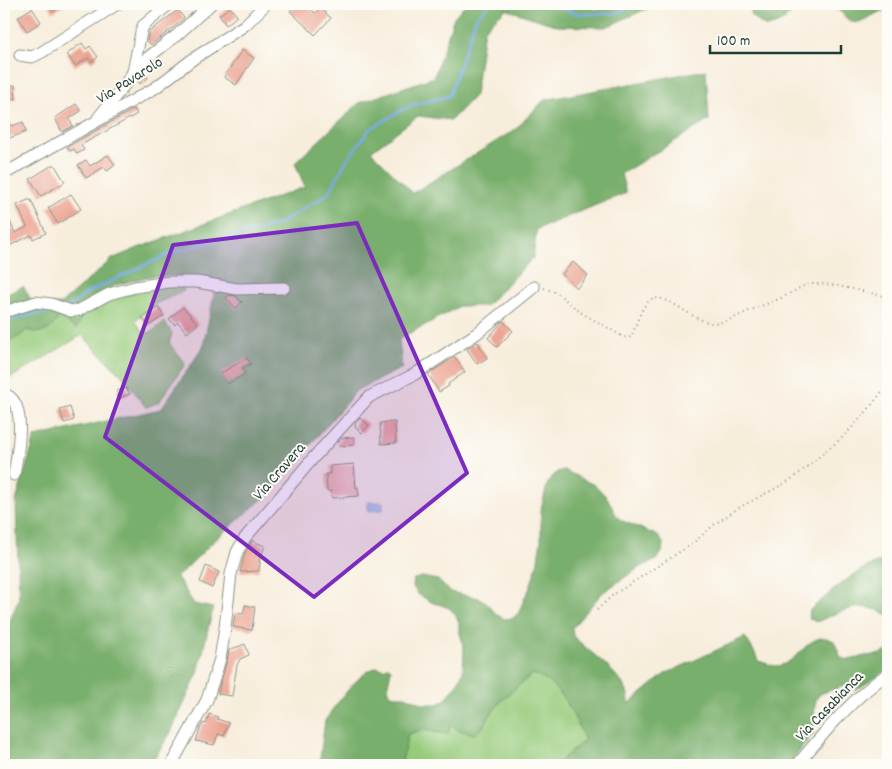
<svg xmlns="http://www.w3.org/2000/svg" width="892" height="769" font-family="Dekko,sans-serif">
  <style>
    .green { fill: #97cb7c; stroke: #5b8458 }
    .forest { fill: #79af6c; stroke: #4c7650 }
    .water { fill: #7cabe6; stroke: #4e748d }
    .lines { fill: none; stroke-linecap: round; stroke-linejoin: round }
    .stream { stroke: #7cabe6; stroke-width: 2.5 }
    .building { fill: #eb9f8d }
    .minor-casing { stroke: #8b9588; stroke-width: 13 }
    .path { stroke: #8b9588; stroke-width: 2; stroke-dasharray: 1 4; stroke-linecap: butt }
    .minor { stroke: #fff; stroke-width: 11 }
    .marked { fill: #7b2cbf; fill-opacity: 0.2; stroke: #7b2cbf; stroke-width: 4; stroke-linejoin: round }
    .labels { text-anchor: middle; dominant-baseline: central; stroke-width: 4; stroke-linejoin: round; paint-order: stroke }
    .street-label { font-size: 16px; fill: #1f3d34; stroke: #fdfcf7 }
  </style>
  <rect width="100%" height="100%" fill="#fdfcf7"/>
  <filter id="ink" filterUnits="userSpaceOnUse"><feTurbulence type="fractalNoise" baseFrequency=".02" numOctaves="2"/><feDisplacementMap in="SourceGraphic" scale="10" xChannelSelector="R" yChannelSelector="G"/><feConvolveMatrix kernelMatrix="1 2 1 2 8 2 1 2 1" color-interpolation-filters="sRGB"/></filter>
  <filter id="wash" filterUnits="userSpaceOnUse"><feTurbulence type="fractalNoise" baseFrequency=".0096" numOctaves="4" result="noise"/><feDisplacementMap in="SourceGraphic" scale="20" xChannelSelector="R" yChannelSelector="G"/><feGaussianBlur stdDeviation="1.12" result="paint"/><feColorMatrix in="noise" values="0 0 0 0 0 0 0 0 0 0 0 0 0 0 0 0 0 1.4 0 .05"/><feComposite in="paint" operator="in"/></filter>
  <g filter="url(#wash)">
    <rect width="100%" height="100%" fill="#f7eddb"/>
    <g class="green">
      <polygon points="181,284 184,291 157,303 135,321 144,333 152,332 164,322 172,333 169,343 185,364 159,402 146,407 123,377 82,335 4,382 4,339 8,340 27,330 39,333 60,315 69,324 106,298"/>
      <path d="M533,674C561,682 574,716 585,740L555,765H401L408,734L422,730L447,734L451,724L482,729C493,706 513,689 533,674Z"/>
    </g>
    <g class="forest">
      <path d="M466,4H586L596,10L611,4H657L606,27L558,26L506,9L484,29L475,95L451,120L418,116L371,151L413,193L516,129L544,100L706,70L709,120L621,174L626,193L537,229L533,258L486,306H460L399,339L402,368L357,390L267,495L214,541L177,577L194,604L213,608L198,673L170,734L150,765H4V636L19,598L16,501L35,437L161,409L203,347L216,286L206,279L188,276H151L116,285L85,302L89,310L83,314L76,329L69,324L60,316C49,331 47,335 27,330C21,336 13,342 4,339V296L23,286L34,305L61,304L112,259L138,248L305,187L295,163L359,103L434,77L454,17Z"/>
      <path d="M750,4H888V10C876,10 863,25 852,22C847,20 844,15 841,12C835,7 826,6 819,7C810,8 797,10 789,15C785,17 787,17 784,20C779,24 772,26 766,27L752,17Z"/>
      <path d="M564,470L594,485L607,497L615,513L620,520L635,526L658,536L663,543L662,552L657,560L640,567L602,593L572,628L573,636C587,650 621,674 627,692C629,696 629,700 629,704L665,674L745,637L755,653L758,661C764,662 770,666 776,666C797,665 807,635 826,638C829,639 831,640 834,641L841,658L849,660L865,656L882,654L888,650V670L856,690C843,685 846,686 834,689C829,691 823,692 819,695C811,703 817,723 813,733L789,765H555L585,740C574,716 561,682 533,674C520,684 507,694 497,706C489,716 484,727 475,734L458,730L451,724L448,734L422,730L408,734L401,765H319L325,721L332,710L353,684L366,672L377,667C382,669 385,669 389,666L391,670L388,684L389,693L396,696H405L424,704H438L445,700L456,686L463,672L464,647L459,630V622L455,614L449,608L441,605L433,603L418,594L413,587L414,579L422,577L438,580L450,592L479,598L486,602L497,615L505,619L513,618L519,612L525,597L529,590L537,566L541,541V509L547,485L551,478L557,472Z"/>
      <path d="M888,559V615C868,604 855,606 835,614C828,616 823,620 816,622L809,618L810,610C826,596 843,581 863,569C871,565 879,562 888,559Z"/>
    </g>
    <polygon class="water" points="368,502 383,502 383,510 368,511"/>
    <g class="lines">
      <g class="stream">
        <polyline points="550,4 578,14 614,14 637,4"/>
        <polyline points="768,4 774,9 787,4"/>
        <polyline points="68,307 90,291 171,253 277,225 329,193 346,161 370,129 409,106 449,96 476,18 489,4"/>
        <polyline points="4,321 33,315 59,311"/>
      </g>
    </g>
    <g id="blocks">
      <g class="building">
        <polygon points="48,4 66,4 53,12"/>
        <polygon points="297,4 306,4 315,13 320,8 331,18 315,35 290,11"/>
        <polygon points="230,7 237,16 226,25 219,15"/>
        <polygon points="32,8 41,22 27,31 18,17"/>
        <polygon points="178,10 184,18 174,27 151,45 147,40 149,32"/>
        <polygon points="82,43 86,49 90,46 98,57 91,62 88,58 75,66 67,54"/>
        <polygon points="242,50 254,58 236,85 224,77"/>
        <polygon points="143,71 148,78 140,84 137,79"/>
        <polygon points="15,85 16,99 4,99 4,91 6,91 5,86"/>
        <polygon points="76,104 81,111 69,119 73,126 62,132 55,118"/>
        <polygon points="134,109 137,114 81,145 84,150 77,154 74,149 70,151 67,147"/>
        <polygon points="23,122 26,132 4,140 4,126 11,124 12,126"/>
        <polygon points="108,155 115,165 107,171 104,167 86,178 78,165 86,160 90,166"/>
        <polygon points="54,164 65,182 41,196 30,179"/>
        <polygon points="71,194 81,209 58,224 48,208"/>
        <polygon points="28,200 31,200 46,233 33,239 31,235 9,246 4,234 4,207 15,233 27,227 17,205"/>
        <polygon points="573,262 588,275 577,288 562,274"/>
        <polygon points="229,295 236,296 242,302 236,308 226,298"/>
        <polygon points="158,307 164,316 148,326 142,318"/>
        <polygon points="183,307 198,324 187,333 178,322 175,325 169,319"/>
        <polygon points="503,321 513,331 497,347 488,338"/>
        <polygon points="478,342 487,358 477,364 467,349"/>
        <polygon points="455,357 465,372 448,384 449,386 439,392 428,374"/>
        <polygon points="247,358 251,364 242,368 245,374 227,384 221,373"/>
        <polygon points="126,388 130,394 120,398 117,391"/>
        <polygon points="70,407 74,420 64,423 60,410"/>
        <polygon points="360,418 369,425 362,433 355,427 355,424"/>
        <polygon points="395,422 396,443 381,444 380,423"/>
        <polygon points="354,437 354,445 339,446 338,442 342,438"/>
        <polygon points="354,464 356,488 358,487 359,496 332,498 331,491 327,491 326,474 330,474 330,466"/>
        <polygon points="252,541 265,546 259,561 260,563 259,571 240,572 245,553"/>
        <polygon points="206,566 219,572 212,588 200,582"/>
        <polygon points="245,605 255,607 252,630 233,627 235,613 243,614"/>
        <polygon points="245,644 249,655 240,659 237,665 232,696 218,694 219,688 227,661 229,650"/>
        <polygon points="209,714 218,717 217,719 229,723 224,736 218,734 214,745 196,741 200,729 203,723 206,724"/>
      </g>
    </g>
  </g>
  <g filter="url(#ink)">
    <use href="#blocks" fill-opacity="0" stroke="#8b9588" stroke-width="1"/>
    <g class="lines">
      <g class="minor-casing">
        <g id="minor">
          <polyline points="20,55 32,57 42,52 117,4"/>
          <polyline points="133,72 141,32 143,26 169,4"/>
          <polyline points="98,118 126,83 137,66 177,35 211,4"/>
          <polyline points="4,174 155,88 193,59 245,25 266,4"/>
          <polyline points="4,311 11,310 36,302 51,304 71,311 79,310 109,294 135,287 168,282 197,282 237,289 284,288"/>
          <path d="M4,394C29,401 17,456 14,475"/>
          <polyline points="171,765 207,700 220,659 225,628 231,574 237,552 245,538 315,456 369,397 415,374 476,334 534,287"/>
          <path d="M797,765C817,741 837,717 860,696C869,688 878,680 888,674"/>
        </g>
      </g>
      <g class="path">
        <path d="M544,288L557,293L580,312L624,337L629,338L632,335C636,326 642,303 652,299C668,293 695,324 715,323C729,322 741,314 754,309C766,304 778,300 789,294C795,291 800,287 806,285C826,280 867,293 888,297"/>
        <polyline points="597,610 613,595 692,544 715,524 740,507 782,485 796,476 844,436 867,411 888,384"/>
      </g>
      <use href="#minor" class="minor"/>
    </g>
  </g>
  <path class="marked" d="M357,223L467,473L314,597L105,437L173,245Z"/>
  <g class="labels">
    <g class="street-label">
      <text transform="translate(130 81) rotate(-32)">Via Pavarolo</text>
      <text transform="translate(280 472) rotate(-49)">Via Cravera</text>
      <text transform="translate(830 707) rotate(-46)">Via Casabianca</text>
    </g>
  </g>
  <rect width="892" height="769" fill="none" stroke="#fdfcf7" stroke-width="20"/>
  <path d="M710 45v8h131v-8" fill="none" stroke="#1f3d34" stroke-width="2.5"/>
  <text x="717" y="45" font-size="15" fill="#1f3d34" stroke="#fdfcf7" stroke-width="4" paint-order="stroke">100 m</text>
</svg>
